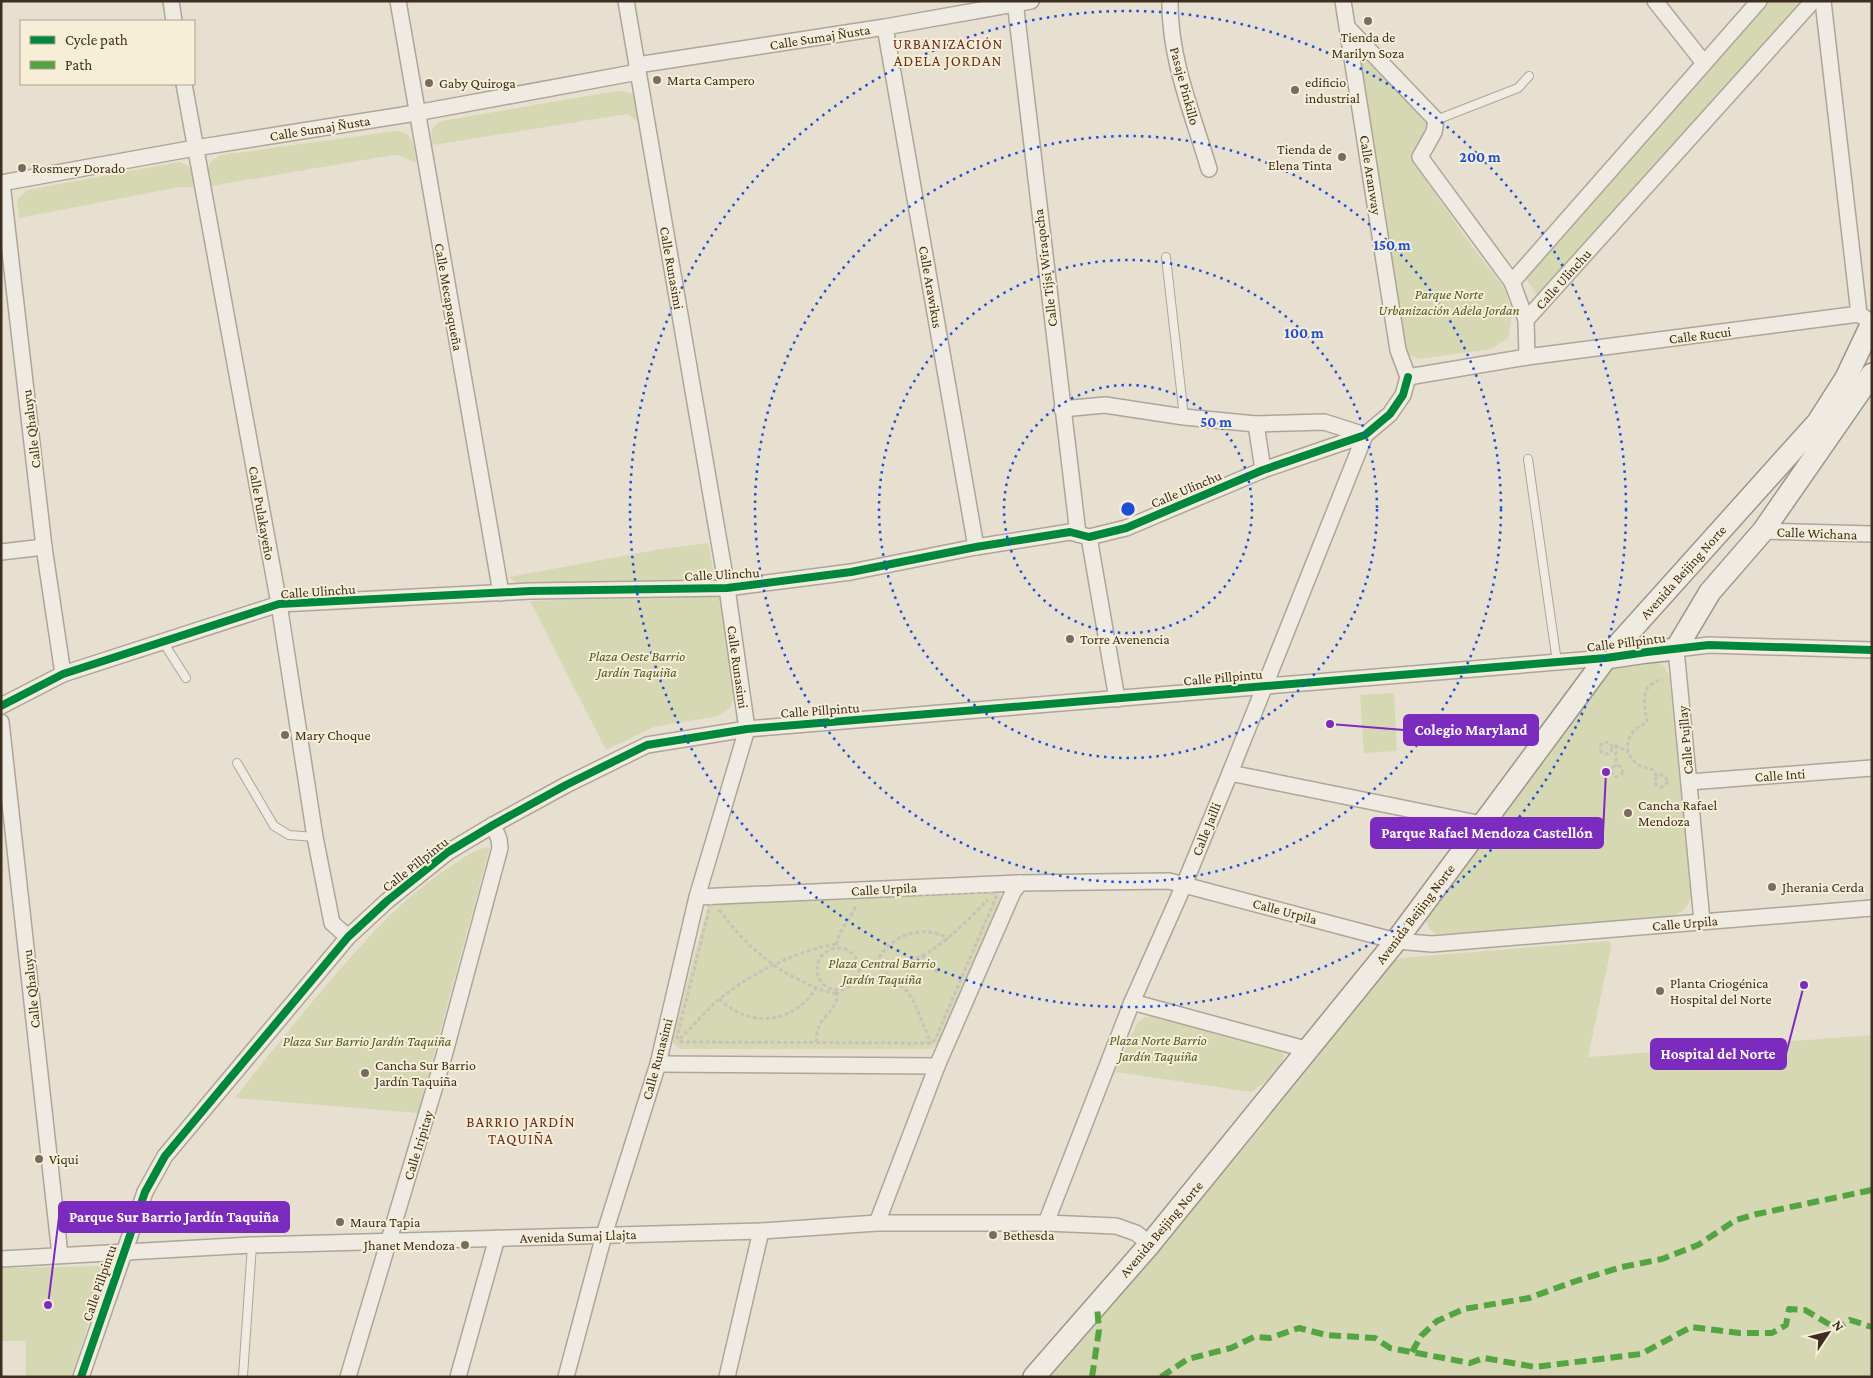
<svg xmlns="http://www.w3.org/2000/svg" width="1873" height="1378" font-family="'Crimson Pro',serif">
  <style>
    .green { fill: #d6d7b3 }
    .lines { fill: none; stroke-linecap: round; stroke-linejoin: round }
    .lane-casing { stroke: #ada599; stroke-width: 10 }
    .street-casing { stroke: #ada599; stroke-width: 18 }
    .secondary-casing { stroke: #9c958a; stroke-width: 24 }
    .path { stroke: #c8c2b9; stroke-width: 3; stroke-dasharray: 4 2.5; stroke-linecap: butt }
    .lane { stroke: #efebe3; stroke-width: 8 }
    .street { stroke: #efebe3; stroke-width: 15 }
    .secondary { stroke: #efebe3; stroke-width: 21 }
    .quiet { stroke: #54a441; stroke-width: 6; stroke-dasharray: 12 6; stroke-linecap: butt }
    .cycleway-casing { stroke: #f7eed8; stroke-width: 11 }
    .cycleway { stroke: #00873e; stroke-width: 8 }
    .ring { fill: none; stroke: #1d4ed8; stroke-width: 2.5; stroke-dasharray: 2.5 5 }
    .poi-dot { fill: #786c5e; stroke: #f7eed8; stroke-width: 2 }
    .labels { text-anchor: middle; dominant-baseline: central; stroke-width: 4; stroke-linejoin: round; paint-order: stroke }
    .street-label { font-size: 14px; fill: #3d2e20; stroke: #f7eed8 }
    .poi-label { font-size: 14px; fill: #3d2e20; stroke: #f7eed8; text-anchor: start }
    .park-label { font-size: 14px; font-style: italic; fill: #4d5a26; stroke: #f7eed8 }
    .neighbourhood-label { font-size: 15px; letter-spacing: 1px; fill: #6b2e1e; stroke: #f7eed8 }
    .centre { fill: #1d4ed8; stroke: #f7eed8; stroke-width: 2.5 }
    .ring-label { font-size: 15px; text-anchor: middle; font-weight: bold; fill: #1d4ed8; stroke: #f7eed8; stroke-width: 4; stroke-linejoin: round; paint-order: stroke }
    .leader { fill: none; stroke: #7b2cbf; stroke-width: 2 }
    .callout-dot { fill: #7b2cbf; stroke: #f7eed8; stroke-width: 2 }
    .callout { fill: #7b2cbf; stroke: #7b2cbf; stroke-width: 2 }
    .callout-label { font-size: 15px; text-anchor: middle; font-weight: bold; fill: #fff }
  </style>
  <rect width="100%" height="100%" fill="#e7e0d1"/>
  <g class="green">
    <polygon points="1768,1 1801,1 1539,299 1524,275"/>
    <polygon points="1366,57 1429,122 1410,158 1474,249 1505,289 1512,316 1508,338 1491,349 1419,359 1404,353 1361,61"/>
    <path d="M617,91C639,90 637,103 641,120L637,121L627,114L433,145C431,133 429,128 441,121Z"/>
    <path d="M395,131C415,131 413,147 417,163C408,160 401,155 393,155L211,186C208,170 204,163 221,155Z"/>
    <path d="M179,162C194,166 195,176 197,189L192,187H180L19,218L17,200L27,190Z"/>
    <polygon points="708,543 715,579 515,583 509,577 655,550"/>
    <polygon points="717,596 722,602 734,698 730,708 718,716 654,727 606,750 530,601"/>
    <path d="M1659,663L1664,666L1669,675L1691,893C1690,905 1686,910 1675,915L1506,931L1436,934L1430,930L1424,916L1610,670L1619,666Z"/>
    <polygon points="1394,693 1397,751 1364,753 1360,695"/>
    <path d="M490,847L418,1113L235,1098C262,1063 290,1028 319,994C359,947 400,898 453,865C466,856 474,849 490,847Z"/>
    <polygon points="998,891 1001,896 997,907 938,1043 932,1049 680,1049 673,1043 672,1040 709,901"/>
    <polygon points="1610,941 1611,948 1588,1057 1872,1035 1872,1377 1050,1377 1158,1252 1302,1077 1389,963 1401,958"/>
    <path d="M1152,1016L1277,1049L1284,1054C1283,1072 1265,1081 1252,1092L1115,1072L1137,1023L1145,1017Z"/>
    <polygon points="106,1266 74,1370 70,1377 26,1377 26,1341 1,1341 1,1268"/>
  </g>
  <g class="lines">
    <g class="lane-casing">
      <g id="lane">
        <polyline points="1436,120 1518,88 1529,76"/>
        <polyline points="1166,257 1184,417"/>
        <polyline points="1528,459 1557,662"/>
        <polyline points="163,642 186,678"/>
        <polyline points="237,763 274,826 289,835 315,837"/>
        <polyline points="243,1376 252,1245"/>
      </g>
    </g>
    <g class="street-casing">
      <g id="street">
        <polyline points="171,1 174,21"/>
        <polyline points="398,1 501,593"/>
        <polyline points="1015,1 1078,534"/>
        <path d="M1170,1C1169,58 1193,115 1209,169"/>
        <polyline points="1343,1 1398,350 1408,377"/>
        <polyline points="1655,1 1704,63"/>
        <polyline points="1823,1 1859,314"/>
        <polyline points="885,27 976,547"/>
        <polyline points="1348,28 1436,120 1434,132 1420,157 1512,282 1526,320"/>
        <polyline points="637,65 885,27 1031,1"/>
        <polyline points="184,84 279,604 315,837 332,923 348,937"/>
        <polyline points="1,183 195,148 416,113 638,72"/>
        <polyline points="2,183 44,547 63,674"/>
        <polyline points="1512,282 1759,1"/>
        <polyline points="1527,357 1526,320 1813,1"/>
        <polyline points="1408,377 1527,357 1859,314 1872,323"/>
        <polyline points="1062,409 1105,405 1184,417 1256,424 1324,422 1365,435"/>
        <polyline points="1256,424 1263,470"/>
        <polyline points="1763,531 1872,534"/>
        <polyline points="1089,537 1117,699"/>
        <polyline points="1,552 44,547"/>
        <polyline points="1,706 63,674 279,604 530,591 727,588 851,572 976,547 1070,532 1089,537 1126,528 1263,470 1365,435 1390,414 1403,395 1408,377"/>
        <polyline points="1,722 60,1255"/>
        <polyline points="1230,773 1482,824"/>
        <polyline points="1689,782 1872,768"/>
        <polyline points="697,897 1020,883 1169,881 1396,941 1432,944 1872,908"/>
        <polyline points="1702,921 1676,649 1709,645 1872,650"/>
        <polyline points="1132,1002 1309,1050"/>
        <polyline points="658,1064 937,1066"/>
        <polyline points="877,1223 937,1066 1013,892 1020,883"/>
        <polyline points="1046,1223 1132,1002 1184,885 1230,773 1365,435"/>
        <polyline points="1,1259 252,1245 761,1231 877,1223 1046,1223 1116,1226 1136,1233 1150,1244"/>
        <polyline points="81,1377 145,1192 165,1156 348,937 387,901 448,852 493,825 566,785 647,745 747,729 1606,658"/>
        <polyline points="348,1377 444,1056 500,848 499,839 493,825"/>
        <polyline points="458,1377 497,1238"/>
        <polyline points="566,1377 604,1235 658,1064 697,897 747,729 727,588 626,1"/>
        <polyline points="727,1377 761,1231"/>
      </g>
    </g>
    <g class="secondary-casing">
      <g id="secondary">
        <polyline points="1606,658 1647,652 1676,649 1710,592 1763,531 1872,374"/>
        <polyline points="1034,1377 1150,1244 1396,941 1606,658 1818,422 1846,378 1872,323"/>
      </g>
    </g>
    <g class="path">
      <circle cx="1606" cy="748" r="6"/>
      <polyline points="1615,745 1628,752"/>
      <polyline points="1616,745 1616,766"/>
      <circle cx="1617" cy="771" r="5.5"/>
      <circle cx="1661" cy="781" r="6"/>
      <path d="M1657,776L1652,769C1622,766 1619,732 1647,723C1645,704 1638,683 1663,680"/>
      <polygon points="990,892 994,894 996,897 935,1040 931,1043 683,1042 679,1041 677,1037 710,906 718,901"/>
      <path d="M719,910C742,940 766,964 801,981C813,987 824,992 838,994"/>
      <path d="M837,945C838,928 852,920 856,904"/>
      <circle cx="838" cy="969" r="21"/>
      <polyline points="922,955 933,970 940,972"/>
      <path d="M871,968C878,959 885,947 895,941C909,930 933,928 948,939"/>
      <polyline points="880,968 907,991 913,1000 931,1043"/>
      <path d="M859,969C870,968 882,968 893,966C932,959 961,926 988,900"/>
      <path d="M719,999C750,1028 793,1025 816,988"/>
      <path d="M680,1039C692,1027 703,1014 715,1003C743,977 799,949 837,944"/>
      <path d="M816,1042C817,1037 817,1031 819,1026C825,1014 839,1007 837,992"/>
    </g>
    <use href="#lane" class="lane"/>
    <use href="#street" class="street"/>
    <use href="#secondary" class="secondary"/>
    <g class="quiet">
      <polyline points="1412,1352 1421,1336 1437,1321 1464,1309 1529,1298 1573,1282 1622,1267 1662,1259 1698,1245 1736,1220 1757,1214 1872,1190"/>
      <polyline points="1092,1377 1099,1330 1097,1306"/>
      <polyline points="1161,1377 1188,1359 1231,1348 1254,1337 1270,1338 1299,1328 1326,1335 1375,1338 1390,1348 1470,1363 1484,1358 1535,1367 1641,1354 1691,1327 1740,1333 1772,1333 1786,1325 1789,1309 1805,1310 1837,1329 1850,1320 1872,1327"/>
    </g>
    <g class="cycleway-casing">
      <g id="cycleway">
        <polyline points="1,706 63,674 279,604 530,591 727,588 851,572 976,547 1070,532 1089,537 1126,528 1263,470 1365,435 1390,414 1403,395 1408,377"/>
        <polyline points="81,1377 145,1192 165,1156 348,937 387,901 448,852 493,825 566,785 647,745 747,729 1606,658 1647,652 1709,645 1872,650"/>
      </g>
    </g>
    <use href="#cycleway" class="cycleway"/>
  </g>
  <g class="ring">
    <circle cx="1128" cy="509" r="124"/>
    <circle cx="1128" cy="509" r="249"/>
    <circle cx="1128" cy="509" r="373"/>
    <circle cx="1128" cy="509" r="498"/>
  </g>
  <g class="poi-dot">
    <circle cx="1368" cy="21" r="5"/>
    <circle cx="657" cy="80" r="5"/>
    <circle cx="429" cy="83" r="5"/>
    <circle cx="1295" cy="90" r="5"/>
    <circle cx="1342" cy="157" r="5"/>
    <circle cx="22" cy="168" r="5"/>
    <circle cx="1070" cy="639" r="5"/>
    <circle cx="285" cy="735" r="5"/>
    <circle cx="1628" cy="813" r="5"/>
    <circle cx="1772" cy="887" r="5"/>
    <circle cx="1660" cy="991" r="5"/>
    <circle cx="365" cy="1073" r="5"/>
    <circle cx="39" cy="1159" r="5"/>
    <circle cx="340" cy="1222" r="5"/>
    <circle cx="993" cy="1235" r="5"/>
    <circle cx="465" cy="1245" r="5"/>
  </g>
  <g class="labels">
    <g class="street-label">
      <text transform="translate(820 37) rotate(-9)">Calle Sumaj Ñusta</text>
      <text transform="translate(1185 86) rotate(75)">Pasaje Pinkillo</text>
      <text transform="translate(320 128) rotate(-9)">Calle Sumaj Ñusta</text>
      <text transform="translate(1371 175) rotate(81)">Calle Aranway</text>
      <text transform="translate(672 268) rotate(80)">Calle Runasimi</text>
      <text transform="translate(1045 268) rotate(-97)">Calle Tijsi Wiraqocha</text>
      <text transform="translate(1563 279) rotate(-48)">Calle Ulinchu</text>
      <text transform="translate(931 287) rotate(80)">Calle Arawikus</text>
      <text transform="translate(449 297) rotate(80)">Calle Mecapaqueña</text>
      <text transform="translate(1700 335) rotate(-7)">Calle Rucui</text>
      <text transform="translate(31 429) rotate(-97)">Calle Qhaluyu</text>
      <text transform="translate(1186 489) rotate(-23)">Calle Ulinchu</text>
      <text transform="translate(262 513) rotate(80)">Calle Pulakayeño</text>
      <text transform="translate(1817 533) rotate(2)">Calle Wichana</text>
      <text transform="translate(1683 572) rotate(-48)">Avenida Beijing Norte</text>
      <text transform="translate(722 574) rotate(-3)">Calle Ulinchu</text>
      <text transform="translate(318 591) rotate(-4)">Calle Ulinchu</text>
      <text transform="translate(1626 642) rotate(-7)">Calle Pillpintu</text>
      <text transform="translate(738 667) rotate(82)">Calle Runasimi</text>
      <text transform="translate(1223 677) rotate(-5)">Calle Pillpintu</text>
      <text transform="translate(820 710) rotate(-4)">Calle Pillpintu</text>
      <text transform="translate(1685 740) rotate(-95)">Calle Pujllay</text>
      <text transform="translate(1780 775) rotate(-4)">Calle Inti</text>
      <text transform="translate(1206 829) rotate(-68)">Calle Jailli</text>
      <text transform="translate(415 864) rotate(-38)">Calle Pillpintu</text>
      <text transform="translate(884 889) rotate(-3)">Calle Urpila</text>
      <text transform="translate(1285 911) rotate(15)">Calle Urpila</text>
      <text transform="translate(1415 914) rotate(-53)">Avenida Beijing Norte</text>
      <text transform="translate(1685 923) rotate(-5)">Calle Urpila</text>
      <text transform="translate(31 989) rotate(-96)">Calle Qhaluyu</text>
      <text transform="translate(657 1059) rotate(-75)">Calle Runasimi</text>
      <text transform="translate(418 1145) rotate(-73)">Calle Iripitay</text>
      <text transform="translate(1161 1229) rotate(-50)">Avenida Beijing Norte</text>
      <text transform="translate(578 1236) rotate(-2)">Avenida Sumaj Llajta</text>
      <text transform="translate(99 1283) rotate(-71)">Calle Pillpintu</text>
    </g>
    <g class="poi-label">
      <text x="1368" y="37" text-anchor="middle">Tienda de<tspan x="1368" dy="16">Marilyn Soza</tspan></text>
      <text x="667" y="80">Marta Campero</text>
      <text x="1305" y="82">edificio<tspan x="1305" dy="16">industrial</tspan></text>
      <text x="439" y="83">Gaby Quiroga</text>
      <text x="1332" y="149" text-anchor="end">Tienda de<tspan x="1332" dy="16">Elena Tinta</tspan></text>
      <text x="32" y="168">Rosmery Dorado</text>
      <text x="1080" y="639">Torre Avenencia</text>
      <text x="295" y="735">Mary Choque</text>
      <text x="1638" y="805">Cancha Rafael<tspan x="1638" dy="16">Mendoza</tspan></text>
      <text x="1782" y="887">Jherania Cerda</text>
      <text x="1670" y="983">Planta Criogénica<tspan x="1670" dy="16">Hospital del Norte</tspan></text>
      <text x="375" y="1065">Cancha Sur Barrio<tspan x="375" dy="16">Jardín Taquiña</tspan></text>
      <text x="49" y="1159">Viqui</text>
      <text x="350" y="1222">Maura Tapia</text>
      <text x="1003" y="1235">Bethesda</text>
      <text x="455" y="1245" text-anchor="end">Jhanet Mendoza</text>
    </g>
    <g class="park-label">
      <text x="1449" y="294">Parque Norte<tspan x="1449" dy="16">Urbanización Adela Jordan</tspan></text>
      <text x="637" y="656">Plaza Oeste Barrio<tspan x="637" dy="16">Jardín Taquiña</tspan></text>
      <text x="882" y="963">Plaza Central Barrio<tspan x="882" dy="16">Jardín Taquiña</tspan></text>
      <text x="1158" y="1040">Plaza Norte Barrio<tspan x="1158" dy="16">Jardín Taquiña</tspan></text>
      <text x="367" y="1041">Plaza Sur Barrio Jardín Taquiña</text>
    </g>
    <g class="neighbourhood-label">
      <text x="948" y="44">URBANIZACIÓN<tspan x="948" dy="17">ADELA JORDAN</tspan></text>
      <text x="521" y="1122">BARRIO JARDÍN<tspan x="521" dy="17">TAQUIÑA</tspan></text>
    </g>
  </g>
  <circle cx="1128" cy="509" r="8" class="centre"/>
  <g class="ring-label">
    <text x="1480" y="162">200 m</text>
    <text x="1392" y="250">150 m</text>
    <text x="1304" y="338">100 m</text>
    <text x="1216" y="427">50 m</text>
  </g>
  <path class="leader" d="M1330 724L1404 730M1606 772L1603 833M1804 985L1786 1054M48 1305L59 1217"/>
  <g class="callout-dot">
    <circle cx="1330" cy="724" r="5"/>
    <circle cx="1606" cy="772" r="5"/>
    <circle cx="1804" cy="985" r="5"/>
    <circle cx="48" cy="1305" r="5"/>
  </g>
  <g class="callout">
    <rect x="1404" y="715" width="134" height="30" rx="5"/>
    <rect x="1371" y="818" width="232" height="30" rx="5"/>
    <rect x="1651" y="1039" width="135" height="30" rx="5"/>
    <rect x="59" y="1202" width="230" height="30" rx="5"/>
  </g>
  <g class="callout-label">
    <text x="1471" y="735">Colegio Maryland</text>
    <text x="1487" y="838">Parque Rafael Mendoza Castellón</text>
    <text x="1718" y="1059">Hospital del Norte</text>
    <text x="174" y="1222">Parque Sur Barrio Jardín Taquiña</text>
  </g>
  <rect width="1873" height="1378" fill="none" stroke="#3d2e20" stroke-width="5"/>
  <rect x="20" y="20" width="175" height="65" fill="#f7eed8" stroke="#ada18e"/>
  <rect x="30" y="36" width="25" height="8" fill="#00873e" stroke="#ada18e"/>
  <text x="65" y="45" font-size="15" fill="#3d2e20">Cycle path</text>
  <rect x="30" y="61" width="25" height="8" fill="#54a441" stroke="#ada18e"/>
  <text x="65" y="70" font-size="15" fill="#3d2e20">Path</text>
  <g transform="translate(1828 1333) rotate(55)" stroke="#f7eed8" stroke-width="4" paint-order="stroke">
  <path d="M0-4L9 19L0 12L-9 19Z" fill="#3d2e20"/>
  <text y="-8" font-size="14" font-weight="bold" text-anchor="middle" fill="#3d2e20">N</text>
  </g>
</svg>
